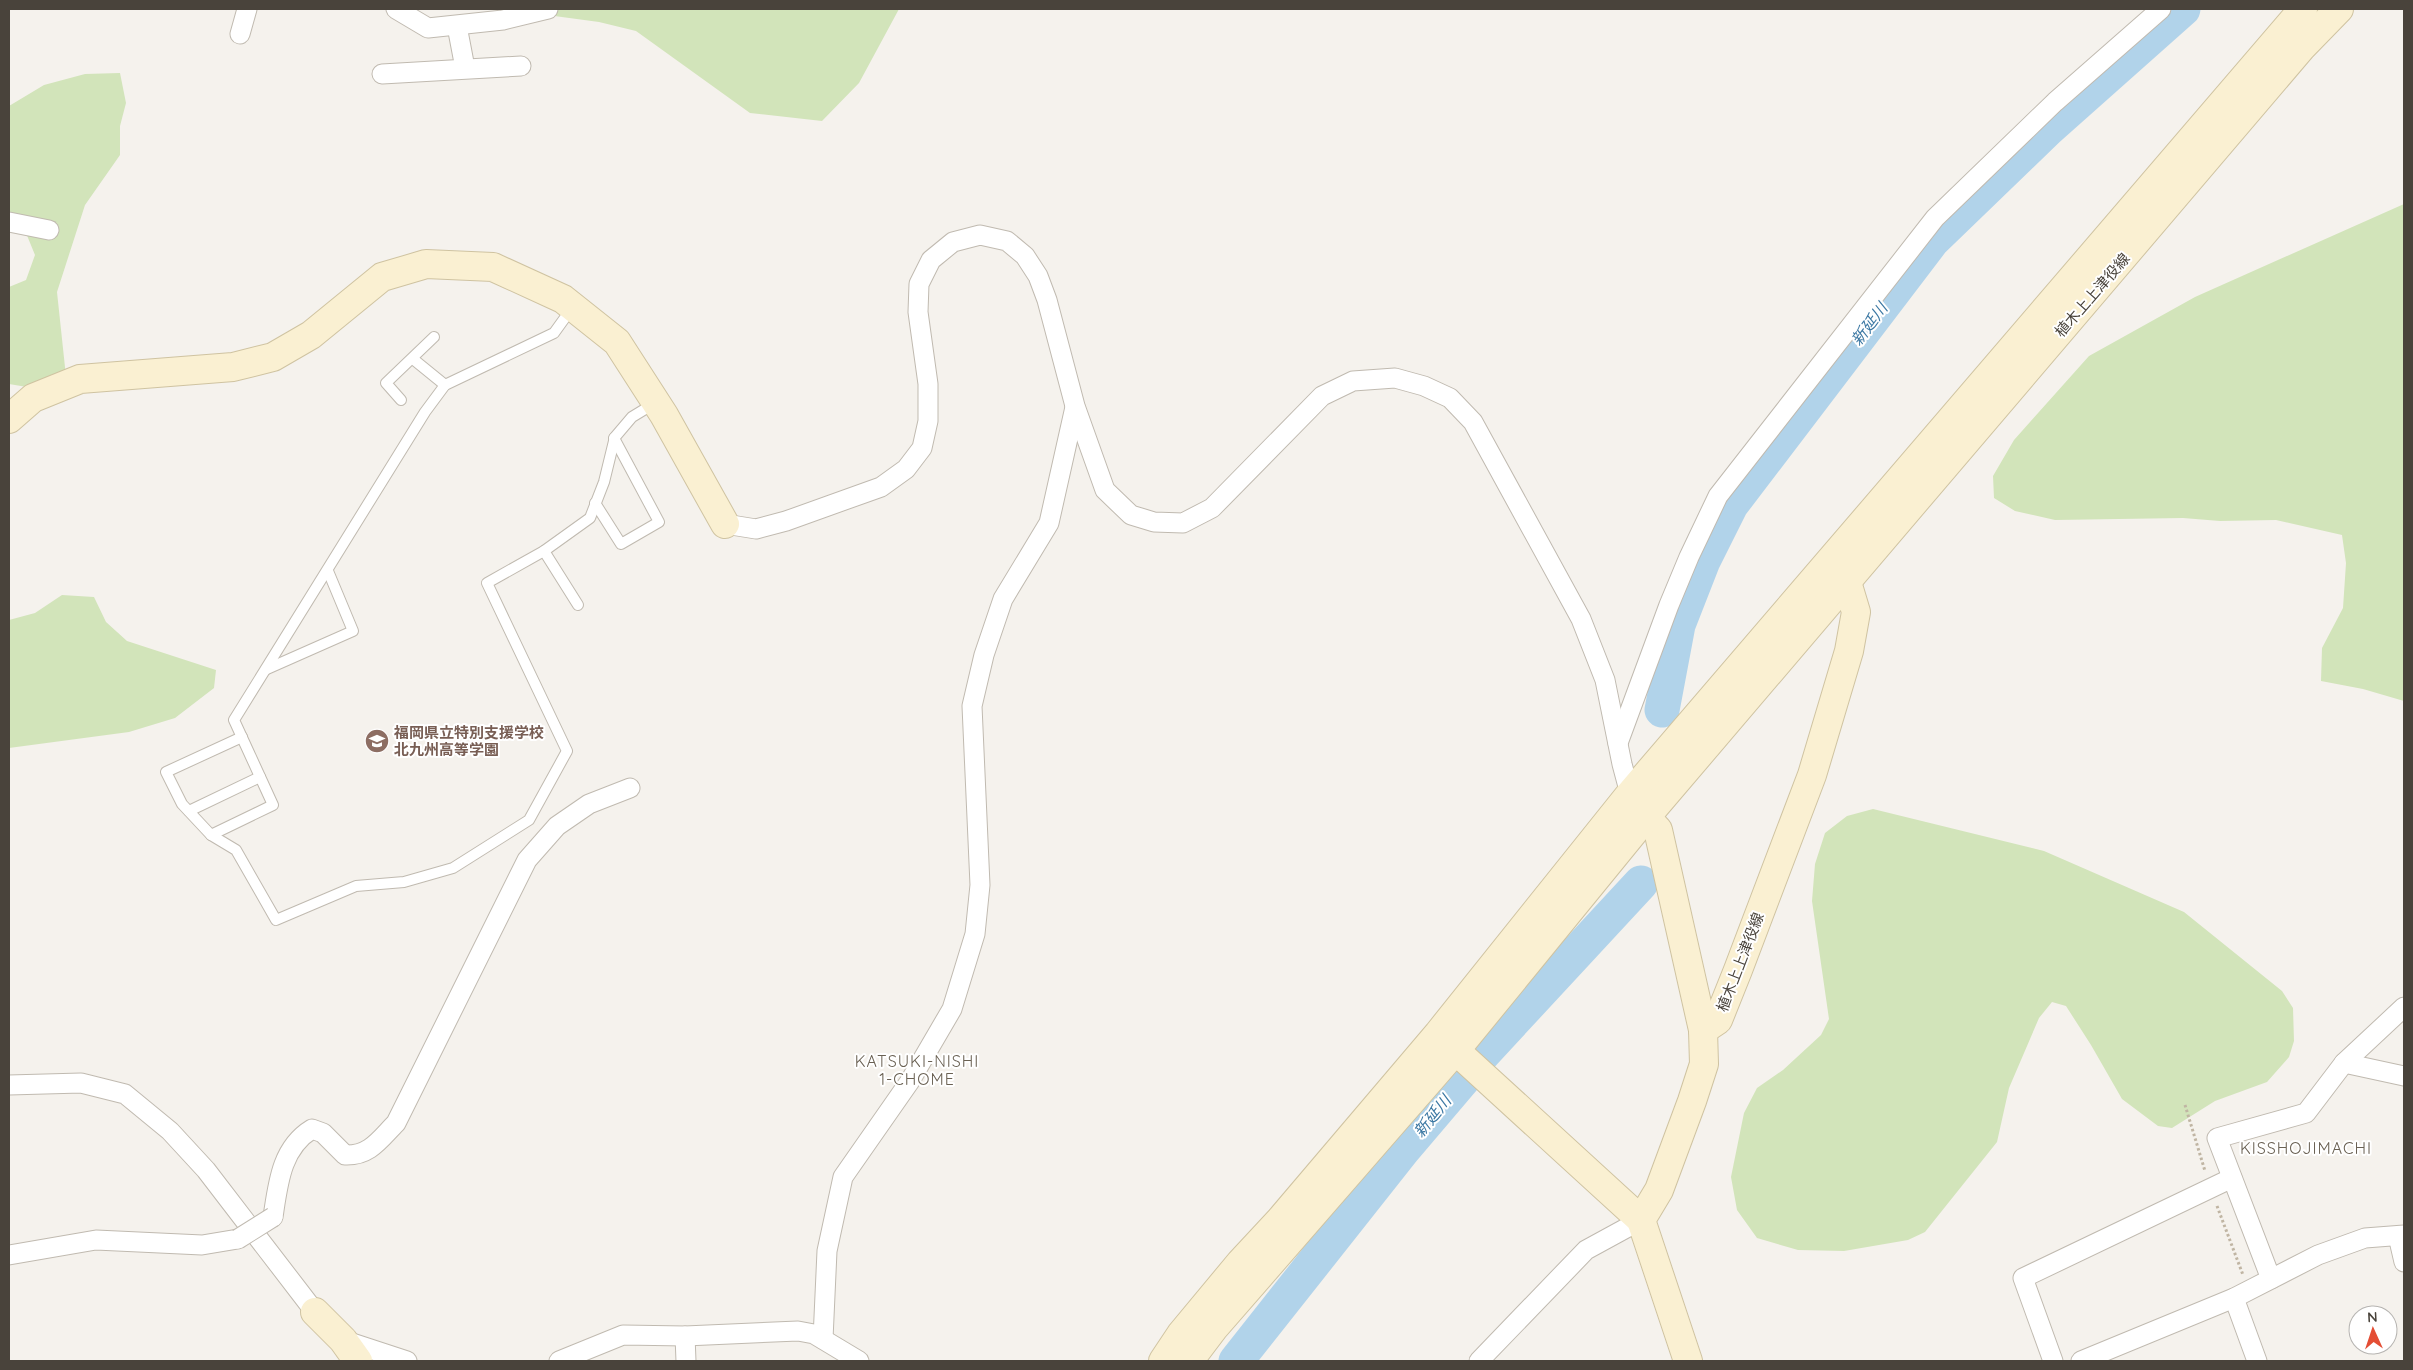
<svg xmlns="http://www.w3.org/2000/svg" width="2413" height="1370" font-family="Quicksand,'Noto Sans JP',sans-serif">
  <style>
    .green { fill: #d2e4ba }
    .lines { fill: none; stroke-linecap: round; stroke-linejoin: round }
    .river { stroke: #b1d3ea; stroke-width: 35 }
    .lane-casing { stroke: #c0bab0; stroke-width: 12 }
    .street-casing { stroke: #c0bab0; stroke-width: 21 }
    .secondary-casing { stroke: #cfc3a1; stroke-width: 30 }
    .path { stroke: #c0b5a3; stroke-width: 3; stroke-dasharray: 2.5 2.5; stroke-linecap: butt }
    .lane { stroke: #fff; stroke-width: 10 }
    .street { stroke: #fff; stroke-width: 19 }
    .secondary { stroke: #faf0d2; stroke-width: 28 }
    .street-bridge-casing { stroke: #c0bab0; stroke-width: 21; stroke-linecap: butt }
    .street-bridge { stroke: #fff; stroke-width: 19 }
    .labels { text-anchor: middle; dominant-baseline: central; stroke-width: 4; stroke-linejoin: round; paint-order: stroke }
    .street-label { font-size: 15px; fill: #49433b; stroke: #fff }
    .education-label { font-size: 15px; font-weight: bold; fill: #785e54; stroke: #fff; text-anchor: start }
    .water-label { font-size: 16px; font-style: italic; fill: #3c78a3; stroke: #fff }
    .neighbourhood-label { font-size: 16px; letter-spacing: 1px; fill: #6a6153; stroke: #fff }
  </style>
  <rect width="100%" height="100%" fill="#f5f2ed"/>
  <g class="green">
    <polygon points="503,9 899,9 859,83 822,121 750,113 636,31 599,22"/>
    <polygon points="120,73 126,103 120,126 120,155 85,205 57,292 67,386 39,389 9,384 9,287 26,280 35,255 26,233 9,216 9,106 44,85 85,74"/>
    <polygon points="2404,204 2404,701 2363,689 2321,681 2322,648 2343,608 2346,563 2342,535 2276,520 2220,521 2183,518 2055,520 2015,511 1994,498 1993,476 2014,440 2089,356 2195,297"/>
    <polygon points="62,595 94,597 106,622 127,641 216,670 214,688 175,718 129,732 9,748 9,620 35,613"/>
    <polygon points="1873,809 2044,851 2184,912 2282,991 2293,1008 2294,1041 2289,1057 2267,1082 2215,1101 2172,1128 2158,1126 2122,1099 2091,1045 2066,1006 2052,1002 2039,1018 2009,1088 1997,1142 1925,1232 1908,1240 1844,1251 1798,1250 1757,1238 1737,1210 1731,1177 1744,1113 1757,1088 1783,1070 1821,1035 1829,1019 1812,901 1815,864 1825,833 1847,816"/>
  </g>
  <g class="lines">
    <g class="river">
      <polyline points="1662,710 1678,625 1703,561 1731,505 1932,241 2048,129 2183,9"/>
      <polyline points="1236,1361 1403,1150 1471,1070 1478,1059 1641,883"/>
    </g>
    <g class="lane-casing">
      <g id="lane">
        <polyline points="413,359 445,385"/>
        <polyline points="401,400 386,383 434,337"/>
        <polyline points="595,503 621,544 659,522 614,438"/>
        <polyline points="544,551 578,605"/>
        <polyline points="267,669 353,631 328,571"/>
        <polyline points="242,737 166,772 182,804 211,835 236,850 276,920 356,886 404,882 453,868 529,820 567,751 487,583 544,551 590,518 604,482 615,437 632,417 655,403"/>
        <polyline points="189,811 260,777"/>
        <polyline points="211,835 273,805 234,720 425,412 445,385 554,333 572,308"/>
      </g>
    </g>
    <g class="street-casing">
      <g id="street">
        <polyline points="396,9 428,28 503,20 548,9"/>
        <polyline points="457,26 465,68"/>
        <polyline points="240,34 247,9"/>
        <polyline points="382,74 521,66"/>
        <polyline points="9,222 49,230"/>
        <polyline points="725,524 756,529 786,521 881,487 906,469 922,448 928,421 928,384 918,312 919,284 931,260 953,242 980,235 1007,241 1025,256 1038,276 1047,300 1075,406 1105,490 1131,515 1154,522 1183,523 1212,508 1322,396 1353,381 1395,378 1424,386 1450,398 1473,422 1581,619 1605,680 1622,764 1630,794"/>
        <polyline points="1618,743 1669,605 1689,557 1718,496 1935,218 2055,102 2161,9"/>
        <polyline points="2344,1063 2404,1076"/>
        <polyline points="9,1085 81,1083 125,1094 170,1131 206,1170 315,1312"/>
        <path d="M273,1217C278,1184 281,1148 312,1129L323,1133L345,1155C370,1156 380,1139 396,1123L527,860L557,826L589,804L630,788"/>
        <polyline points="2398,1236 2404,1262"/>
        <polyline points="9,1255 96,1240 202,1245 238,1239"/>
        <polyline points="2271,1279 2217,1138 2306,1113 2344,1063 2404,1007"/>
        <polyline points="2234,1298 2257,1361"/>
        <polyline points="685,1336 686,1361"/>
        <polyline points="823,1339 827,1251 843,1177 910,1081 952,1009 975,934 980,885 972,706 984,655 1003,599 1049,523 1075,407"/>
        <polyline points="343,1340 407,1361"/>
        <polyline points="559,1361 623,1335 685,1336 798,1331 814,1334 859,1361"/>
        <polyline points="1479,1361 1586,1250 1641,1220"/>
        <polyline points="2053,1361 2023,1278 2232,1178"/>
        <polyline points="2081,1361 2234,1298 2318,1255 2365,1238 2404,1235"/>
      </g>
    </g>
    <g class="secondary-casing">
      <g id="secondary">
        <polyline points="9,419 33,398 80,379 233,367 273,357 311,335 382,277 426,264 493,267 563,299 617,342 664,415 725,524"/>
        <polyline points="1636,803 1646,817 1658,830 1703,1030 1704,1064 1692,1101 1659,1190 1641,1220 1688,1361"/>
        <polyline points="1703,1030 1718,1020 1738,970 1812,775 1849,651 1856,612 1847,582 1840,568"/>
        <polyline points="1443,1039 1641,1220"/>
        <polyline points="315,1312 343,1340 358,1361"/>
        <polyline points="1163,1361 1181,1334 1240,1263 1280,1220 1438,1034 1630,794 2303,9"/>
        <polyline points="1189,1361 1214,1328 1455,1051 1646,817 2302,47 2339,9"/>
      </g>
    </g>
    <g class="path">
      <polyline points="2185,1105 2205,1171"/>
      <polyline points="2217,1206 2243,1275"/>
    </g>
    <use href="#lane" class="lane"/>
    <use href="#street" class="street"/>
    <use href="#secondary" class="secondary"/>
    <g class="street-bridge-casing">
      <polyline id="street-bridge" points="238,1239 273,1217"/>
    </g>
    <use href="#street-bridge" class="street-bridge"/>
  </g>
  <defs>
    <g id="school-disc" transform="scale(1.25)"><circle r="9.5" fill="#8d6e63" stroke="#fff"/><path d="M0-5L7-2L0 1L-7-2ZM-4 1L0 2.5L4 1V4Q0 6-4 4Z" fill="#fff"/></g>
  </defs>
  <g fill-rule="evenodd">
    <use href="#school-disc" x="377" y="741"/>
  </g>
  <g class="labels">
    <g class="street-label">
      <text transform="translate(2092 295) rotate(-49)">植木上上津役線</text>
      <text transform="translate(1740 962) rotate(-69)">植木上上津役線</text>
    </g>
    <g class="education-label">
      <text x="394" y="732">福岡県立特別支援学校<tspan x="394" dy="17">北九州高等学園</tspan></text>
    </g>
    <g class="water-label">
      <text transform="translate(1869 324) rotate(-53)">新延川</text>
      <text transform="translate(1432 1116) rotate(-51)">新延川</text>
    </g>
    <g class="neighbourhood-label">
      <text x="917" y="1061">KATSUKI-NISHI<tspan x="917" dy="18">1-CHOME</tspan></text>
      <text x="2306" y="1148">KISSHOJIMACHI</text>
    </g>
  </g>
  <rect width="2413" height="1370" fill="none" stroke="#49433b" stroke-width="20"/>
  <g transform="translate(2373 1330) rotate(357)"><circle r="24" fill="#ffffff" stroke="#b6b4b1"/>
  <path d="M0-4L9 19L0 12L-9 19Z" fill="#e44e35"/>
  <text y="-8" font-size="14" font-weight="bold" text-anchor="middle" fill="#49433b">N</text>
  </g>
</svg>
